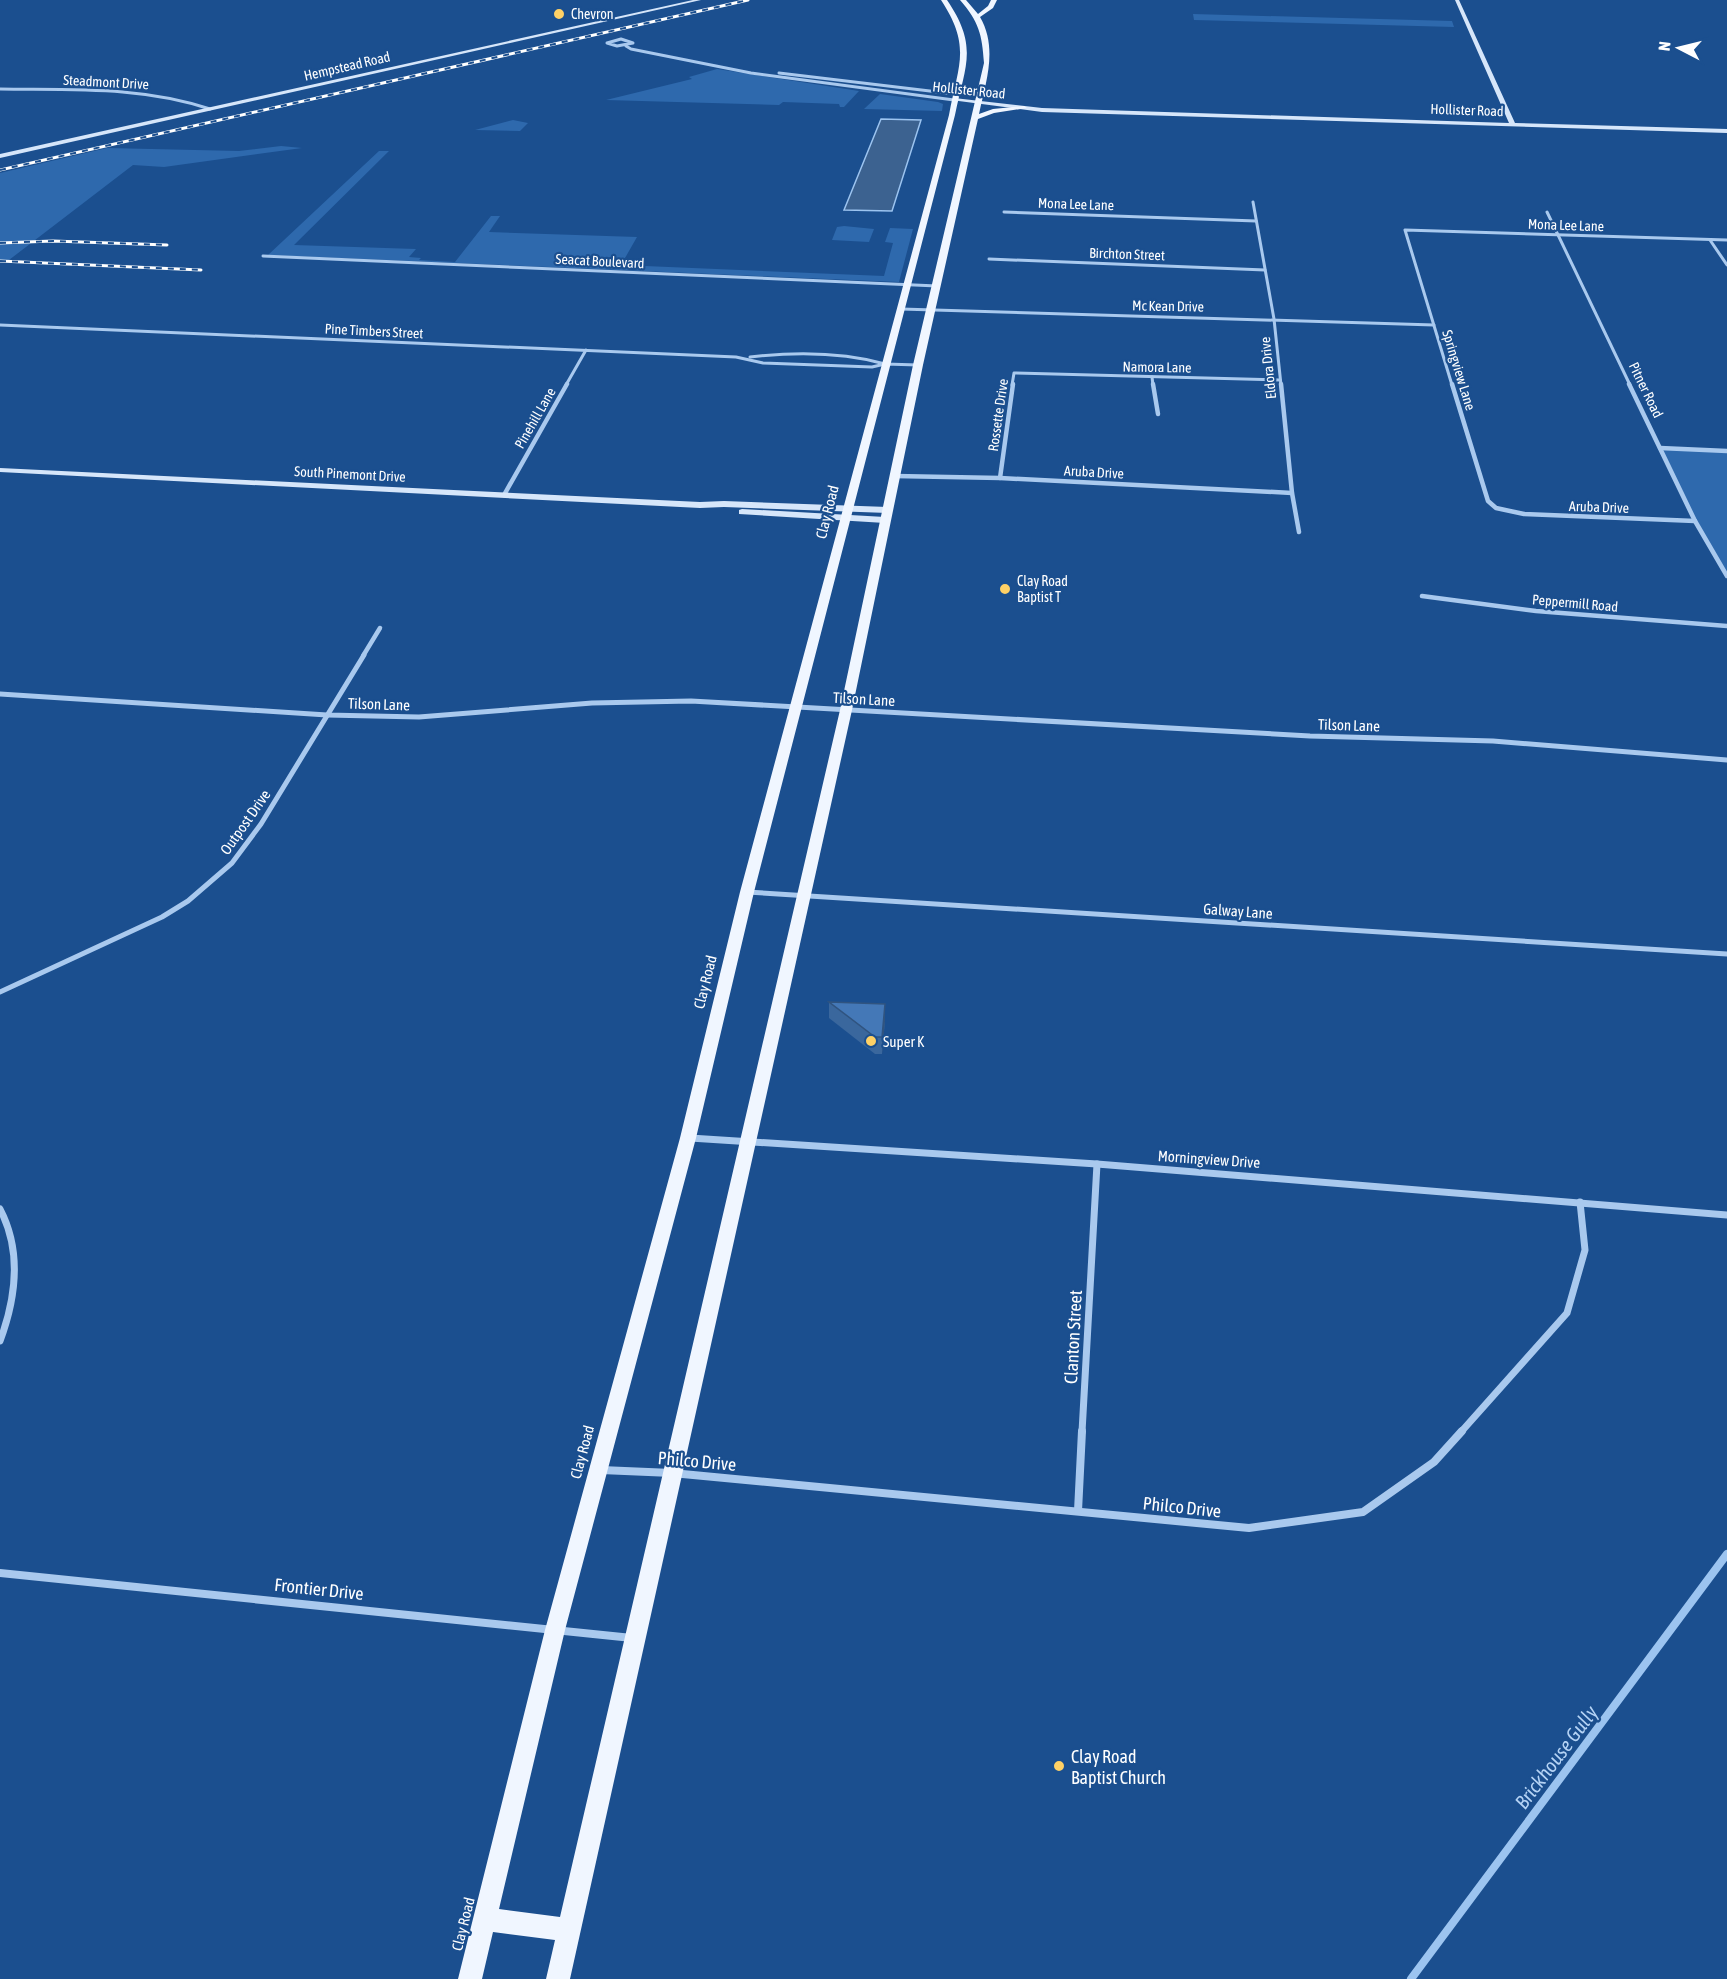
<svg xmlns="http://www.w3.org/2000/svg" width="1727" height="1979" font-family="'Asap Condensed',sans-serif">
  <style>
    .green { fill: #2e69ad }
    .water { fill: #3c6290; stroke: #9cc4f0; stroke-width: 1.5 }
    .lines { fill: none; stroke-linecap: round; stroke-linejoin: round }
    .stream { stroke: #9cc4f0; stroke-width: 8 }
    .street-far4 { stroke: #a9c9ee; stroke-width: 3 }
    .street-far3 { stroke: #a9c9ee; stroke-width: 4.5 }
    .street-far2 { stroke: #a9c9ee; stroke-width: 5 }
    .street-far1 { stroke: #a9c9ee; stroke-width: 7 }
    .street { stroke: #a9c9ee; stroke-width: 8 }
    .secondary { fill: #d6e6fa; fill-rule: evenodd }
    .primary { fill: #f0f6ff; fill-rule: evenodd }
    .rail-casing { stroke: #fff; stroke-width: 3 }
    .rail { stroke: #1b4f8f; stroke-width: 2; stroke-dasharray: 6; stroke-linecap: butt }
    .wall { fill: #3a679d }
    .shaded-wall { fill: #305480 }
    .building { fill: #4478b7; stroke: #305480; stroke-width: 1.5 }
    .poi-dot { fill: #ffd166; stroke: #1b4f8f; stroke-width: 2 }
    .labels { text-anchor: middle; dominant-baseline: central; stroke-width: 4.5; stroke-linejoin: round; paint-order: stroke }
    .far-poi-label { font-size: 14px; fill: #fff; stroke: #1b4f8f; text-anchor: start }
    .far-street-label { font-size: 14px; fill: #fff; stroke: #1b4f8f }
    .street-label { font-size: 15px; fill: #fff; stroke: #1b4f8f }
    .poi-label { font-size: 15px; fill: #fff; stroke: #1b4f8f; text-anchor: start }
    .near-street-label { font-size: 18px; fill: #fff; stroke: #1b4f8f }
    .near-poi-label { font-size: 18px; fill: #fff; stroke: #1b4f8f; text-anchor: start }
    .near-water-label { font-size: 20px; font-style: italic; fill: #b5d3f5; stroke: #1b4f8f }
  </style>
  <rect width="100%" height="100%" fill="#1b4f8f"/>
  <g class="green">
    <polygon points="1193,14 1452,21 1454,27 1194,20"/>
    <polygon points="717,69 859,91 844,107 840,107 839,104 783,102 779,105 606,100 692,79 689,77"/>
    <polygon points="880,94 938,102 943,104 942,111 864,109"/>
    <polygon points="513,120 528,123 520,131 475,130"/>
    <polygon points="281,146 302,148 164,167 133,165 9,260 0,260 0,173 107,148 239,151"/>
    <polygon points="379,151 389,151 294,245 416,249 409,257 421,258 419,260 455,262 491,216 500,216 489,232 637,237 621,265 884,276 893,243 885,242 890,228 913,229 899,282 268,255"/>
    <polygon points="844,226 874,229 869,242 832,240 837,227"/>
    <polygon points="1660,448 1727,451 1727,576 1695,521"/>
  </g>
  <polygon class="water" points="881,119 921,120 892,211 844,210"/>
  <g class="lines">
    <polyline class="stream" points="1411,1979 1727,1554"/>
    <g class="street-far4">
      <polygon points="621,39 633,43 617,46 607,43"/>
      <polyline points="626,46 631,49 751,73 954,100"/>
      <polyline points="779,73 955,94"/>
      <path d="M0,89C71,90 142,86 210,109"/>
      <polyline points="1253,202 1274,319 1281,385"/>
      <polyline points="1004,212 1256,221"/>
      <polyline points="1547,212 1630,385"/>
      <polyline points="1710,240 1727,265"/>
      <polyline points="263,256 937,286"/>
      <polyline points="989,259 1265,270"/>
      <polyline points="901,309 1434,325"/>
      <polyline points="0,325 736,357 763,363 872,367 885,364 918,365"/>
      <path d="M750,357C794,352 842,352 885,364"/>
      <polyline points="1152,377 1153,385"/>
      <polyline points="566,385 586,350"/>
      <polyline points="1012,385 1014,373 1280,380"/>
      <polyline points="1452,385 1405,230 1727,240"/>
    </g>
    <g class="street-far3">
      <polyline points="1153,384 1158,414"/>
      <polyline points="1281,384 1292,493 1299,532"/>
      <polyline points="1452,384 1488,501 1496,508 1524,514 1695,521"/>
      <polyline points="1629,384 1695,521 1727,576"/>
      <polyline points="1660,448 1727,451"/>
      <polyline points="895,476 1000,478 1292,493"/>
      <polyline points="1000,478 1013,384"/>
      <polyline points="504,495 567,384"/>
      <polyline points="1422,596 1536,611 1727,626"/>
      <polyline points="363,656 380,628"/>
    </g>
    <g class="street-far2">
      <polyline points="0,694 327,715 419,717 592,703 691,701 1310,736 1493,741 1727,760"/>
      <polyline points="747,892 1727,954"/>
      <polyline points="0,992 162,917 188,901 232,863 261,824 364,655"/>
    </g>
    <g class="street-far1">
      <polyline points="690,1138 1097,1164 1727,1215"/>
      <path d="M0,1209C22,1251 16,1298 0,1341"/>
      <polyline points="1082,1432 1097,1164"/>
      <polyline points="1461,1432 1567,1313 1585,1250 1580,1202"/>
    </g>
    <g class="street">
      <polyline points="601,1470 672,1473 1249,1528 1363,1512 1434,1462 1462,1431"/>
      <polyline points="1078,1511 1082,1431"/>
      <polyline points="0,1573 632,1638"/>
    </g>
    <g class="secondary">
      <polygon points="693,0 701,0 0,158 0,154"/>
      <polygon points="1455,0 1459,0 1515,123 1727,129 1727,133 1042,112 951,100 954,98 1042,108 1509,123"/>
      <polygon points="0,468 700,502 724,501 888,507 892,510 888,513 724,507 700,508 0,472"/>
      <polygon points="742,509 885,517 889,520 885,523 739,514 739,510"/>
    </g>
    <path class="primary" d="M941,0H947C979,47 965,65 955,115L754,892L696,1138L565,1630L499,1909L560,1917L840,710L913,365L984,63C982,34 979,22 960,0H966L978,14L988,6L991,0H997L993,8L980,17C998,48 986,82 979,114L993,109L1024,106L1027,108L994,113L978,119L923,365L852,710L570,1979H546L555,1940L493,1932L482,1979H458L545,1630L680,1138L740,892L949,115C958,65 972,47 941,0Z"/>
    <g class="rail-casing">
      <g id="rail">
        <polyline points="0,170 748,0"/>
        <polyline points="0,243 53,241 167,245"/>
        <polyline points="0,261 201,270"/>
      </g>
    </g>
    <use href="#rail" class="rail"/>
  </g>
  <polygon class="wall" points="829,1002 885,1004 885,1021 882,1054 875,1054 829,1018"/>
  <polygon class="shaded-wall" points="885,1004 885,1021 882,1054 882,1037"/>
  <polygon class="building" points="829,1002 885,1004 882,1037 875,1037"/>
  <g class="poi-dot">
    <circle cx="559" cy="14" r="6"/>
    <circle cx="1005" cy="589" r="6"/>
    <circle cx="871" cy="1041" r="6"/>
    <circle cx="1059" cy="1766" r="6"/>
  </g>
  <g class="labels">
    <g class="far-poi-label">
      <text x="571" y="14">Chevron</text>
      <text x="1017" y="581">Clay Road<tspan x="1017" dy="16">Baptist T</tspan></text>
    </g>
    <g class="far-street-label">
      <text transform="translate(347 66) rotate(-13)">Hempstead Road</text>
      <text transform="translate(106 82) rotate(3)">Steadmont Drive</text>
      <text transform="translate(969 90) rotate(6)">Hollister Road</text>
      <text transform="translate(1467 110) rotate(2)">Hollister Road</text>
      <text transform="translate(1076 204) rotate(2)">Mona Lee Lane</text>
      <text transform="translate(1566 225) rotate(2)">Mona Lee Lane</text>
      <text transform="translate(1127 254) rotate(2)">Birchton Street</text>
      <text transform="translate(600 261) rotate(3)">Seacat Boulevard</text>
      <text transform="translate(1168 306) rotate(1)">Mc Kean Drive</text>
      <text transform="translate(374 331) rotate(3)">Pine Timbers Street</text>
      <text transform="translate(1157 367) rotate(1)">Namora Lane</text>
      <text transform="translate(1268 368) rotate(-96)">Eldora Drive</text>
      <text transform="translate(1459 370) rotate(73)">Springview Lane</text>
      <text transform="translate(1646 390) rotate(64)">Pitner Road</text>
      <text transform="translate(998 415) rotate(-82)">Rossette Drive</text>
      <text transform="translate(535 418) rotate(-60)">Pinehill Lane</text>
      <text transform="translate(1094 472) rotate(3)">Aruba Drive</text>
      <text transform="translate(350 474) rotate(3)">South Pinemont Drive</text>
      <text transform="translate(1599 507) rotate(2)">Aruba Drive</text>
      <text transform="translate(1575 603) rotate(5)">Peppermill Road</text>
    </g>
    <g class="street-label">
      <text transform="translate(827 512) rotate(-76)">Clay Road</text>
      <text transform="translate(864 699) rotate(3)">Tilson Lane</text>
      <text transform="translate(379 704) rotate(2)">Tilson Lane</text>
      <text transform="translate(1349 725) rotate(2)">Tilson Lane</text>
      <text transform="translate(245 822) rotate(-55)">Outpost Drive</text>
      <text transform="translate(1238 911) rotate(4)">Galway Lane</text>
      <text transform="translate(705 982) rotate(-76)">Clay Road</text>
      <text transform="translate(1209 1159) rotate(4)">Morningview Drive</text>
      <text transform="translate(582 1452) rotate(-75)">Clay Road</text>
      <text transform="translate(463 1924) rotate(-76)">Clay Road</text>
    </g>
    <g class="poi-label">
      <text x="883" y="1041">Super K</text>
    </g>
    <g class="near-street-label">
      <text transform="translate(1073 1337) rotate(-87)">Clanton Street</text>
      <text transform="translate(697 1461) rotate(5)">Philco Drive</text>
      <text transform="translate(1182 1507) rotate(6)">Philco Drive</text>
      <text transform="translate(319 1589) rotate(6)">Frontier Drive</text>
    </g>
    <g class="near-poi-label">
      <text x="1071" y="1756">Clay Road<tspan x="1071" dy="21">Baptist Church</tspan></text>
    </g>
    <g class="near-water-label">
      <text transform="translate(1556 1757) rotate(-53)">Brickhouse Gully</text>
    </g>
  </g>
  <g transform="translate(1679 48) rotate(277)" stroke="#1b4f8f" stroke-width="4.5" paint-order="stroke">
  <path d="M0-4.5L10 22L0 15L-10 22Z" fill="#ffffff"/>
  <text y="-9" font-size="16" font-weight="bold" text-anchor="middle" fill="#ffffff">N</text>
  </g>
</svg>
